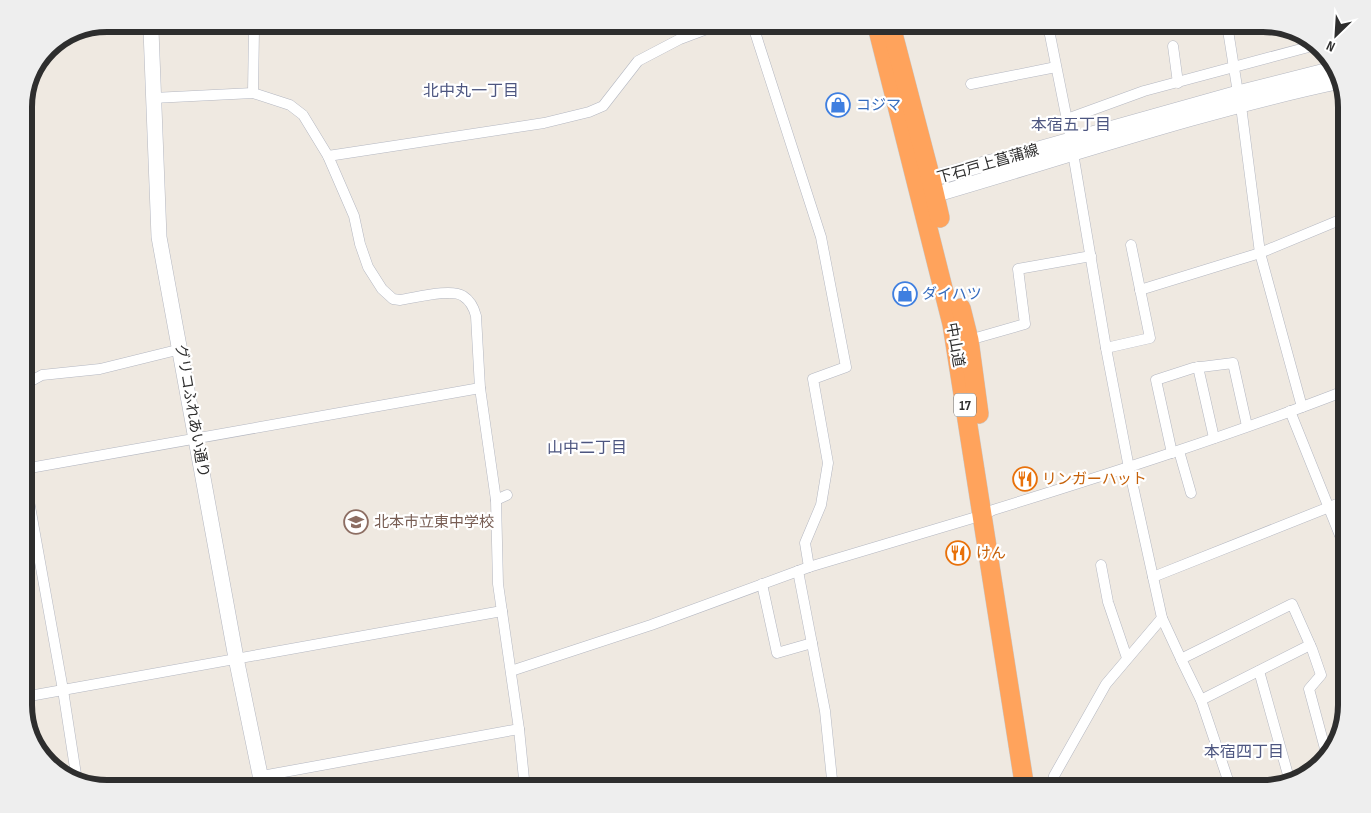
<svg xmlns="http://www.w3.org/2000/svg" width="1371" height="813" font-family="'Sofia Sans Condensed','Noto Sans JP',sans-serif">
  <style>
    .lines { fill: none; stroke-linecap: round; stroke-linejoin: round }
    .street-casing { stroke: #b4b7c1; stroke-width: 11 }
    .secondary-casing { stroke: #b4b7c1; stroke-width: 16 }
    .highway-casing { stroke: #c9c9c9; stroke-width: 20 }
    .street { stroke: #fff; stroke-width: 10 }
    .secondary { stroke: #fff; stroke-width: 15 }
    .highway { stroke: #ffa35c; stroke-width: 19 }
    .labels { text-anchor: middle; dominant-baseline: central; stroke-width: 4.5; stroke-linejoin: round; paint-order: stroke }
    .shield { fill: #fff; stroke: #6d6d6d; stroke-width: 1 }
    .shield-label { font-size: 14px; font-weight: bold; fill: #2e2e2e }
    .shop-label { font-size: 15px; fill: #366cbe; stroke: #fff; text-anchor: start }
    .street-label { font-size: 15px; fill: #2e2e2e; stroke: #fff }
    .food-label { font-size: 15px; fill: #c56008; stroke: #fff; text-anchor: start }
    .education-label { font-size: 15px; fill: #785e54; stroke: #fff; text-anchor: start }
    .neighbourhood-label { font-size: 16px; fill: #4d5680; stroke: #fff }
    .rim { fill: none; stroke: #2e2e2e; stroke-width: 6 }
  </style>
  <rect width="100%" height="100%" fill="#efe9e1"/>
  <g class="lines">
    <g class="street-casing">
      <g id="street">
        <polyline points="1227,24 1238,93"/>
        <polyline points="1048,25 1071,140"/>
        <polyline points="753,26 821,237 846,367 813,379 828,463 821,505 805,543 809,567"/>
        <polyline points="1173,46 1178,83"/>
        <polyline points="1328,57 1331,69"/>
        <polyline points="1338,81 1347,111"/>
        <polyline points="971,84 1056,67"/>
        <polyline points="253,93 254,29"/>
        <path d="M153,98L253,93L290,105L303,115L328,156L354,216L360,244L368,267L382,289L393,299L400,300C415,298 451,288 463,296C471,301 474,308 476,316L480,388L496,500L498,584L519,729L525,789"/>
        <polyline points="1241,106 1260,253 1302,407"/>
        <polyline points="1067,119 1144,91 1316,45"/>
        <polyline points="328,156 544,123 589,112 603,106 638,61 680,39 712,27"/>
        <polyline points="1140,290 1260,253 1347,217"/>
        <polyline points="969,340 1025,324 1018,269 1091,256"/>
        <polyline points="1106,348 1150,338 1131,245"/>
        <polyline points="1198,367 1214,438"/>
        <polyline points="24,385 42,375 100,369 181,349"/>
        <polyline points="1290,411 1347,553"/>
        <polyline points="1179,451 1191,493"/>
        <polyline points="1172,453 1156,380 1193,368 1233,363 1247,426"/>
        <polyline points="24,469 480,388"/>
        <polyline points="24,473 63,690 77,781"/>
        <polyline points="496,500 507,495"/>
        <polyline points="1101,565 1108,602 1127,658"/>
        <polyline points="798,571 825,711 833,789"/>
        <polyline points="1153,577 1347,500"/>
        <polyline points="762,584 777,653 812,643"/>
        <polyline points="1162,618 1181,659"/>
        <path d="M511,671L651,625L809,567L983,515L993,510C1112,473 1231,435 1347,390"/>
        <polyline points="1259,671 1290,782"/>
        <polyline points="24,697 502,611"/>
        <polyline points="1201,700 1310,645"/>
        <polyline points="262,776 519,729"/>
        <polyline points="1051,789 1054,776 1106,684 1162,618 1129,468 1106,348 1073,153"/>
        <polyline points="1231,789 1201,700 1181,659 1292,604 1312,649 1321,675 1309,689 1327,756"/>
      </g>
    </g>
    <g class="secondary-casing">
      <g id="secondary">
        <polyline points="151,30 159,237 236,658 263,789"/>
        <path d="M1337,68L1238,93L931,179L920,193L934,195C1068,156 1204,110 1341,81"/>
      </g>
    </g>
    <g class="highway-casing">
      <g id="highway">
        <polyline points="877,26 952,324 1025,789"/>
        <polyline points="891,26 931,179 940,218"/>
        <polyline points="961,308 969,340 979,414"/>
      </g>
    </g>
    <use href="#street" class="street"/>
    <use href="#secondary" class="secondary"/>
    <use href="#highway" class="highway"/>
  </g>
  <defs>
    <g id="shop-ring" transform="scale(1.25)"><circle r="9.5" fill="#fff" stroke="#3f7fe0" stroke-width="1.5"/><path d="M-5-2.5h2.3a2.7 3.5 0 0 1 5.4 0H5L5.5 6h-11ZM-1.5-2.5h3a1.5 2.3 0 0 0-3 0Z" fill="#3f7fe0"/></g>
    <g id="restaurant-ring" transform="scale(1.25)"><circle r="9.5" fill="#fff" stroke="#e8710a" stroke-width="1.5"/><path d="M-5-6h1v4h1v-4h1v4h1v-4h1v5L-1.5 .5V6h-2V.5L-5-1ZM5-6V6H3V1.5H1.5Q1.5-4 5-6Z" fill="#e8710a"/></g>
    <g id="school-ring" transform="scale(1.25)"><circle r="9.5" fill="#fff" stroke="#8d6e63" stroke-width="1.5"/><path d="M0-5L7-2L0 1L-7-2ZM-4 1L0 2.5L4 1V4Q0 6-4 4Z" fill="#8d6e63"/></g>
  </defs>
  <g fill-rule="evenodd">
    <use href="#shop-ring" x="838" y="105"/>
    <use href="#shop-ring" x="905" y="294"/>
    <use href="#restaurant-ring" x="1025" y="479"/>
    <use href="#school-ring" x="356" y="522"/>
    <use href="#restaurant-ring" x="958" y="553"/>
  </g>
  <g class="labels">
    <rect class="shield" x="954" y="393.5" width="22" height="23" rx="4"/>
    <g class="shield-label">
      <text x="965" y="405">17</text>
    </g>
    <g class="shop-label">
      <text x="856" y="105">コジマ</text>
      <text x="922" y="294">ダイハツ</text>
    </g>
    <g class="street-label">
      <text transform="translate(988 164) rotate(-16)">下石戸上菖蒲線</text>
      <text transform="translate(955 345) rotate(80)">中山道</text>
      <text transform="translate(192 411) rotate(80)">グリコふれあい通り</text>
    </g>
    <g class="food-label">
      <text x="1042" y="479">リンガーハット</text>
      <text x="976" y="553">けん</text>
    </g>
    <g class="education-label">
      <text x="374" y="522">北本市立東中学校</text>
    </g>
    <g class="neighbourhood-label">
      <text x="471" y="91">北中丸一丁目</text>
      <text x="1071" y="125">本宿五丁目</text>
      <text x="587" y="448">山中二丁目</text>
      <text x="1244" y="752">本宿四丁目</text>
    </g>
  </g>
  <path d="M0 0H1371V813H0ZM107 32H1263A75 75 0 0 1 1338 107V705A75 75 0 0 1 1263 780H107A75 75 0 0 1 32 705V107A75 75 0 0 1 107 32Z" fill="#eee" fill-rule="evenodd"/>
  <path class="rim" d="M107 32H1263A75 75 0 0 1 1338 107V705A75 75 0 0 1 1263 780H107A75 75 0 0 1 32 705V107A75 75 0 0 1 107 32Z"/>
  <g transform="translate(1336 35) rotate(205)" stroke="#ffffff" stroke-width="4" paint-order="stroke">
  <path d="M0-4L9 19L0 12L-9 19Z" fill="#2e2e2e"/>
  <text y="-8" font-size="14" font-weight="bold" text-anchor="middle" fill="#2e2e2e">N</text>
  </g>
</svg>
